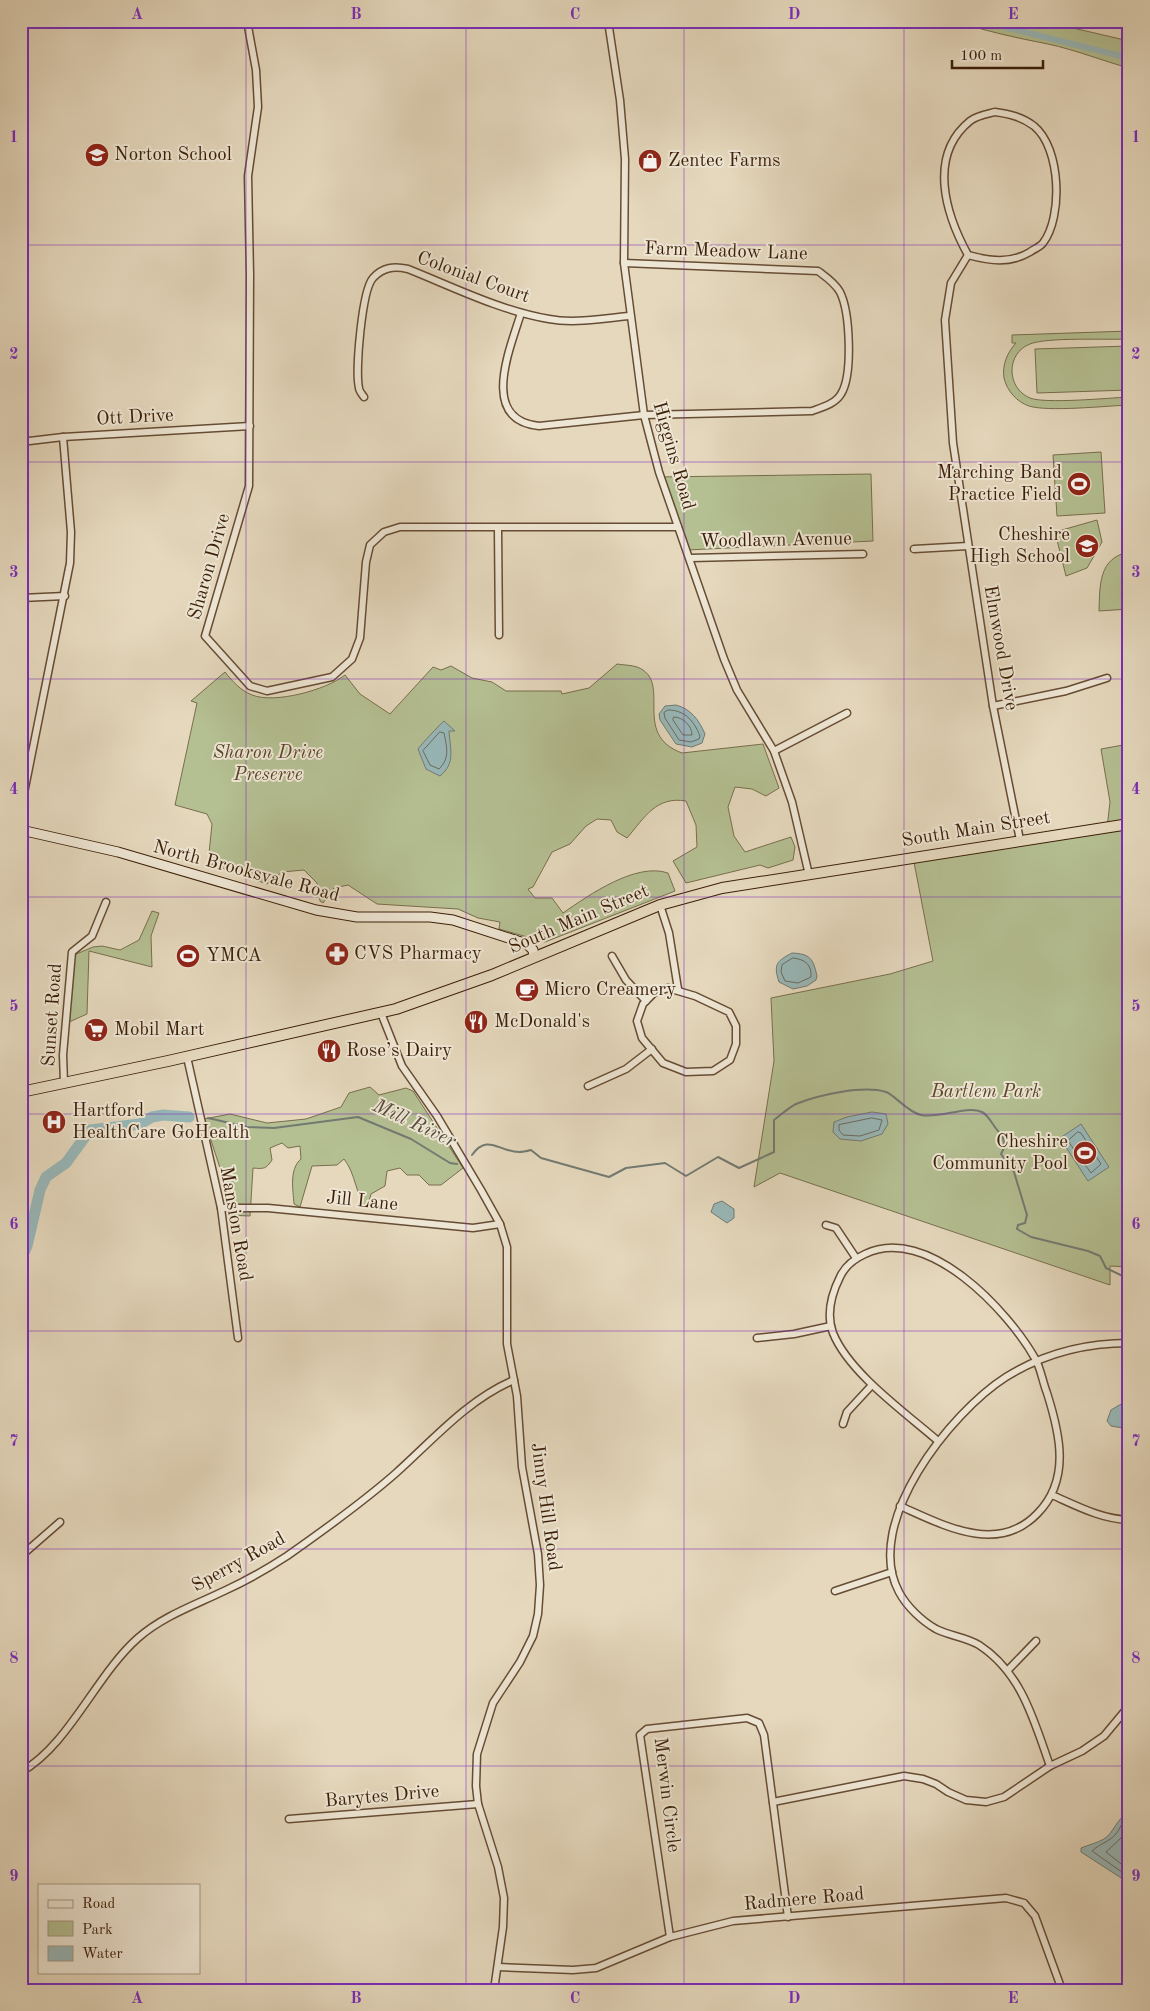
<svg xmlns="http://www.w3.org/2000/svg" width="1150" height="2011" font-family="'Old Standard TT',serif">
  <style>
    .green { fill: #b4bf92; stroke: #786e4c }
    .water { fill: #98b8b9; stroke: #737a72 }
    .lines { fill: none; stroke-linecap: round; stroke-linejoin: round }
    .shore { stroke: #6a6b60; stroke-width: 1 }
    .stream { stroke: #737a72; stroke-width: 2 }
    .canal { stroke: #98b8b9; stroke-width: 6 }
    .river { stroke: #98b8b9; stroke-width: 11 }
    .minor-casing { stroke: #664c34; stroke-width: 9 }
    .secondary-casing { stroke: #3b1e07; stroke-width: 11 }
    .trunk-casing { stroke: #3b1e07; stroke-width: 12 }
    .minor { stroke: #eee6d4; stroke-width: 6 }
    .secondary { stroke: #eee6d4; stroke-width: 9 }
    .trunk { stroke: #e5d8bd; stroke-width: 10 }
    .grid { fill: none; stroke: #7b2cbf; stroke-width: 1; stroke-opacity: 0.55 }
    .labels { text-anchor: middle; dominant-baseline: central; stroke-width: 4; stroke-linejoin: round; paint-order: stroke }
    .poi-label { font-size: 19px; fill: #3b1e07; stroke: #eee6d4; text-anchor: start }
    .street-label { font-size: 19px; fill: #3b1e07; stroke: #eee6d4 }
    .park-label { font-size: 19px; font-style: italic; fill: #59462a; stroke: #eee6d4 }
    .water-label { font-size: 20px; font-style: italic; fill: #574c3c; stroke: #eee6d4 }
    .neatline { fill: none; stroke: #7b2cbf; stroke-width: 2 }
    .grid-label { font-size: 16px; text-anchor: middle; font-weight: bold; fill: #7b2cbf }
  </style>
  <rect width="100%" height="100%" fill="#e5d8bd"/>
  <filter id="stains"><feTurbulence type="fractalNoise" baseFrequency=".004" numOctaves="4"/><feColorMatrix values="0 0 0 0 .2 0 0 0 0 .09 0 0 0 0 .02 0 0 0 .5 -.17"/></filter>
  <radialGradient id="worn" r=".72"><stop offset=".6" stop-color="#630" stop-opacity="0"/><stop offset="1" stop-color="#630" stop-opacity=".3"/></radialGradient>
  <g class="green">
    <path d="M955,21H1043L1129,41V68C1103,61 1076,50 1048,44C1017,38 985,31 955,21Z"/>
    <path d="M1129,331V339C1106,340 1047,337 1030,344C1006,353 1006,388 1030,398C1045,404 1109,398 1129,397V405C1105,406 1048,412 1029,406C1017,402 1007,391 1004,378C1002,365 1007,353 1016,343H1012V335Z"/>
    <polygon points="1129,346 1129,390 1037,393 1035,349"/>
    <polygon points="1101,452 1105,513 1057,516 1053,455"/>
    <polygon points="871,474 873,541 687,550 658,477"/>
    <polygon points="1097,520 1102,542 1087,568 1066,576 1055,532"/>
    <path d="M1129,552V609L1099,611C1100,586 1098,558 1129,552Z"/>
    <path d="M617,664C623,665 631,665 637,667C674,681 630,734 682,753L763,744L779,788L766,796L752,789L735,787L728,807L734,836L745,852L791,837L795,847L793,860L768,868L760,865L686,883L673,861L697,847L696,825L686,801C656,796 645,817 627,838L617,832L611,820L597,819L586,826L570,844L552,852L533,887L528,889L535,898H552L563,913C589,895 636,862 668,873L675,891L545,942L499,929L500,922L478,918L458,909L377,904L348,885L334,888L323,903L320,901L317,883L304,870L282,872L267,884L208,863L212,824L207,814L175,805L197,703L191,701L225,672C233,682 240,690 252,695C275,704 326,690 345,675L360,694L390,714L433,667L441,670L451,666L472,678L492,682L506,691H561L562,694L589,688Z"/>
    <polygon points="1129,744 1129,1267 1110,1266 1110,1285 780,1173 754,1187 774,1061 771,998 890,974 933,961 913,857 1107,828 1110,802 1101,749"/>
    <polygon points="152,911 159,913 151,936 152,967 89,951 87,1014 69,1022 74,955 93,947 102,946 120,950 139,940"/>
    <path d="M370,1087L379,1095L406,1088L413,1091L463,1168L441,1185H429L419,1175H407L400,1168L387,1171L385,1186L371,1194L367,1209C355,1194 356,1174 344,1159L337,1165L312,1166L300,1207L294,1204C293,1190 289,1169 301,1159L300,1146L288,1148L282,1143L270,1148L272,1160C266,1169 264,1169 253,1168L250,1216L226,1215L223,1177L204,1119L230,1114L267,1123L306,1119L341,1107L349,1093Z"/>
  </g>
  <g class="water">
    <path d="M676,705C691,709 699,720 705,734L702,743L692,747L676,744L660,720L659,714L665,706Z"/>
    <path d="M444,721L455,731H449C450,749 456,763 440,776L426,769L418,749C419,747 441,723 444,721Z"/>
    <path d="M792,953C810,954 813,958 817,976L816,980L807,986L793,989L779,982C773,964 777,961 792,953Z"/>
    <polygon points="872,1112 886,1114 888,1124 882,1134 861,1141 840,1139 833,1132 834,1122 847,1117"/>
    <polygon points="1081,1124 1109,1167 1088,1181 1060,1138"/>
    <polygon points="722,1201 734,1209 734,1218 727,1223 711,1212 714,1204"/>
    <polygon points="1123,1403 1129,1403 1129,1429 1111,1426 1107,1421 1111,1410"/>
    <path d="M1129,1813V1883L1081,1852V1848C1088,1845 1097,1843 1104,1839C1115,1832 1116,1818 1129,1813Z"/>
  </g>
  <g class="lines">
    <g class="shore">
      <path d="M668,710C685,710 694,721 700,736L699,739L691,742L679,740L665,718L664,713Z"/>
      <path d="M674,717C683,717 692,726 692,735H683L673,720Z"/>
      <path d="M440,732L444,733C447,748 450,758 439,769L430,765L423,751Z"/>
      <path d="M793,958C805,959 812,965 811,977L798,983L785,981L781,972L782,965Z"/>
      <polygon points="872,1118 882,1120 879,1130 860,1136 843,1135 839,1130 839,1125"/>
      <polygon points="1078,1132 1081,1133 1101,1164 1091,1173 1068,1141"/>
      <path d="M1129,1819C1121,1821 1121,1828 1116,1834C1109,1842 1099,1844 1092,1851L1129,1877"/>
      <polyline points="1129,1825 1121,1838 1106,1852 1129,1870"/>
    </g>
    <g class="stream">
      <polyline points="208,1118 247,1127 274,1128 358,1117 411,1139 450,1163 457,1164"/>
      <path d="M472,1155C487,1133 500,1152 519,1152C523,1152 527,1151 531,1150L541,1158L609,1177L626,1168L665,1163L686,1176L718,1157L739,1168L774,1152V1120C781,1115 788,1108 796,1104C818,1095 863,1085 886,1092C895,1095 907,1112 921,1115C940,1119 966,1105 982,1112C990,1116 994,1129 1002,1135L1005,1146L1001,1154L1014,1172L1027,1215L1025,1223L1018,1225L1017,1229L1031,1237L1088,1251L1100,1256L1106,1268L1129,1279"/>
    </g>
    <polyline class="canal" points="980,21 1129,58"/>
    <polyline class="river" points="21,1259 27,1246 40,1190 46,1177 66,1163 90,1130 140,1124 152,1117 163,1115 189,1117"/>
    <g class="minor-casing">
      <g id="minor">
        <polyline points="247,21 256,70 258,107 248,176 250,275 249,486 205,636 250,686 267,691 332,677 352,659 360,638 366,562 370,545 384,532 400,527 678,527"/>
        <polyline points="608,21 620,100 625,159 624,263 644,415 659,472 724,659 737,690 774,751 792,802 809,875"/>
        <path d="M995,112C1010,114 1022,117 1034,126C1061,148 1063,217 1043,243C1040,247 1034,249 1030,252C1010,264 990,261 968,255C946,215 927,156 970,121C976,116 987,114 995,112Z"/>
        <polyline points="968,255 951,283 945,320 953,443 993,706 1020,840"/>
        <path d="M521,313C510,349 479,420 539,426L644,415L812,411C823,407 835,404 841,394C853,375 850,312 840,292C835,283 826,277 818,271L624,263"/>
        <path d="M364,397C362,394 359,391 359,388C355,371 362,290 373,278C383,267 394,266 408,269C453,287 501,311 549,319C575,324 603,318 630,316"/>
        <polyline points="21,442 63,437 250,426"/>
        <polyline points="498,529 499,635"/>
        <polyline points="914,549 968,546"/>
        <polyline points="690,558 863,554"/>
        <polyline points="21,598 65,596"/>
        <polyline points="993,706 1066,691 1107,678"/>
        <polyline points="774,751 847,713"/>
        <polyline points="21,808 70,563 71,532 63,437"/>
        <polyline points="660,905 669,933 678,989"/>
        <polyline points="612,956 626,980 646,1001"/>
        <polygon points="668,988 695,996 729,1012 736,1026 736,1044 730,1060 713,1071 686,1072 663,1063 642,1038 637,1021 643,1004 654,993"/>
        <polyline points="381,1013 402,1066 437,1116 481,1190 500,1224 507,1247 507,1344 517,1396 522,1467 538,1554 540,1585 538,1614 533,1636 520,1662 493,1703 477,1754 476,1786 478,1804 498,1867 504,1898 503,1927 494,1990"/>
        <polyline points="187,1057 221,1208 238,1338"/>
        <polyline points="64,1083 63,1055 72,952 92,936 106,902"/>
        <polyline points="588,1086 626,1069 652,1049"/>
        <polyline points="221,1208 268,1208 473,1228 500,1224"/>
        <polyline points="826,1225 836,1228 856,1258"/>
        <polyline points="757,1338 794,1334 831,1326"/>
        <polyline points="843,1424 847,1412 872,1385"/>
        <path d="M1052,1495C1077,1506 1101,1519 1129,1520"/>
        <path d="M900,1506C943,1525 997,1555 1037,1514C1071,1480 1060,1434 1047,1393C1043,1383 1041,1370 1036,1360C1008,1310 927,1224 865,1254C854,1259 845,1266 840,1277C831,1295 826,1314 833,1333C849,1373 906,1413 938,1441"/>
        <polyline points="21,1556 60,1522"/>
        <polyline points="835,1591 892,1572"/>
        <polyline points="1008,1670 1036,1641"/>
        <path d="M1050,1766C1034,1721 1022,1673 979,1645C966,1637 950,1636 936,1629C922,1621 907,1607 899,1592C862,1523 951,1412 1006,1377C1043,1354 1086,1343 1129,1343"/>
        <path d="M21,1772C69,1745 96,1675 138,1638C163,1616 195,1605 224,1591C246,1581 267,1569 287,1556C324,1530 362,1503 396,1473C433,1440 467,1400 514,1380"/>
        <polyline points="773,1802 904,1776 923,1779 936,1784 948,1792 966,1800 986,1802 1004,1797 1050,1766 1082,1751 1104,1736 1129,1706"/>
        <polyline points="289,1819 478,1804"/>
        <polyline points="670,1937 640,1735 647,1729 747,1718 759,1723 764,1735 788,1917"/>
        <polyline points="498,1967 573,1970 596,1968 670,1937 733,1921 1006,1898 1024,1903 1035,1916 1062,1990"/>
      </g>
    </g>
    <g class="secondary-casing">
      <polyline id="secondary" points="21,830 118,852 316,910 357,917 430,917 453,920 527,944 533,950 534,957"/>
    </g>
    <g class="trunk-casing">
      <polyline id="trunk" points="21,1092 168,1061 396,1009 492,975 660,905 722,888 1129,824"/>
    </g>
    <use href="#minor" class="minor"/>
    <use href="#secondary" class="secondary"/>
    <use href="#trunk" class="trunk"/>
  </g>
  <path class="grid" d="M246,21V1990M466,21V1990M684,21V1990M904,21V1990M21,245H1129M21,462H1129M21,679H1129M21,897H1129M21,1114H1129M21,1331H1129M21,1549H1129M21,1766H1129"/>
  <defs>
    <g id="school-disc" transform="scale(1.25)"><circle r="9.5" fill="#8f2418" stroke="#eee6d4"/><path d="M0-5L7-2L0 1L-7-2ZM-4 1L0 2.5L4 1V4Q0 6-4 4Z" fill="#fff"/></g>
    <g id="shop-disc" transform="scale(1.25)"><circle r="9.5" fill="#8f2418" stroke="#eee6d4"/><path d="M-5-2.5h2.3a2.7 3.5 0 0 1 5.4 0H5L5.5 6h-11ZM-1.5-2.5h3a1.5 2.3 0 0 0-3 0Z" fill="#fff"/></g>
    <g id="stadium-disc" transform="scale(1.25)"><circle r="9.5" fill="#8f2418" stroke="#eee6d4"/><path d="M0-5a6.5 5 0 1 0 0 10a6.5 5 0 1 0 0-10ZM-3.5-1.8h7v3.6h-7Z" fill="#fff"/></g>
    <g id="pharmacy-disc" transform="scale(1.25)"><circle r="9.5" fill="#8f2418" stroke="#eee6d4"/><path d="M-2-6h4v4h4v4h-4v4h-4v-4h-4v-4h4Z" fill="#fff"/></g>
    <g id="cafe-disc" transform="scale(1.25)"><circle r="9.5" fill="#8f2418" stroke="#eee6d4"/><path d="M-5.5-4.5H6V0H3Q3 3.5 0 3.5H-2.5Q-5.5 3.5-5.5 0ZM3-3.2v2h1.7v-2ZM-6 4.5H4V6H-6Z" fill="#fff"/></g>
    <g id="restaurant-disc" transform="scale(1.25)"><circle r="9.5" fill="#8f2418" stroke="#eee6d4"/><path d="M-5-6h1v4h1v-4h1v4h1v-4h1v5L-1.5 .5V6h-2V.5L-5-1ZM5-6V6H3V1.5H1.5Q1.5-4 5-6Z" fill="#fff"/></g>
    <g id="supermarket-disc" transform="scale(1.25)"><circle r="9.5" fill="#8f2418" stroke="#eee6d4"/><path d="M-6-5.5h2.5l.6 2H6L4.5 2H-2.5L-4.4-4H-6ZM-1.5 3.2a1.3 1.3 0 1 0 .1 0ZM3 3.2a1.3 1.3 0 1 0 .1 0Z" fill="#fff"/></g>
    <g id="hospital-disc" transform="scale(1.25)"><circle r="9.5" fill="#8f2418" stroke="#eee6d4"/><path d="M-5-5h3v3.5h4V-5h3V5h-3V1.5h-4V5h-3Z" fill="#fff"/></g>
  </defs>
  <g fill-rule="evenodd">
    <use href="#school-disc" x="97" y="155"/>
    <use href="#shop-disc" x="650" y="161"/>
    <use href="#stadium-disc" x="1079" y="484"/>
    <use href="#school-disc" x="1087" y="546"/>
    <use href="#pharmacy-disc" x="337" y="954"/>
    <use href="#stadium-disc" x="188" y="956"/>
    <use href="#cafe-disc" x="527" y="990"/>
    <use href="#restaurant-disc" x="476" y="1022"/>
    <use href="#supermarket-disc" x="96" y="1030"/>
    <use href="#restaurant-disc" x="329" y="1051"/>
    <use href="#hospital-disc" x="54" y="1122"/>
    <use href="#stadium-disc" x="1085" y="1153"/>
  </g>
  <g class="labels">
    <g class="poi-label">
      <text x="114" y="155">Norton School</text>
      <text x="668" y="161">Zentec Farms</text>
      <text x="1062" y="473" text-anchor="end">Marching Band<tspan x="1062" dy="22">Practice Field</tspan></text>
      <text x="1070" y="535" text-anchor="end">Cheshire<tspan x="1070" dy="22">High School</tspan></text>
      <text x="354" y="954">CVS Pharmacy</text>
      <text x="206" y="956">YMCA</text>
      <text x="544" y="990">Micro Creamery</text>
      <text x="494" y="1022">McDonald's</text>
      <text x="114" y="1030">Mobil Mart</text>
      <text x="346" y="1051">Rose’s Dairy</text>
      <text x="72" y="1111">Hartford<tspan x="72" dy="22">HealthCare GoHealth</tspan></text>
      <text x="1068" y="1142" text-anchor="end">Cheshire<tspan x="1068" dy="22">Community Pool</tspan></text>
    </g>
    <g class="street-label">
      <text transform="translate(726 252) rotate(2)">Farm Meadow Lane</text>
      <text transform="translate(473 278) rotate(20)">Colonial Court</text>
      <text transform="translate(135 418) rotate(-3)">Ott Drive</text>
      <text transform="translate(673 456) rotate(74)">Higgins Road</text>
      <text transform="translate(776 541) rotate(-1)">Woodlawn Avenue</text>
      <text transform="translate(210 567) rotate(-74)">Sharon Drive</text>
      <text transform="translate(1000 648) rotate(80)">Elmwood Drive</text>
      <text transform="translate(976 830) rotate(-9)">South Main Street</text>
      <text transform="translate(246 872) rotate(15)">North Brooksvale Road</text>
      <text transform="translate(579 920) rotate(-23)">South Main Street</text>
      <text transform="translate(53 1015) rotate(-86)">Sunset Road</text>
      <text transform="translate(362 1202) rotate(6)">Jill Lane</text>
      <text transform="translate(235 1224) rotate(80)">Mansion Road</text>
      <text transform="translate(545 1507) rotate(82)">Jinny Hill Road</text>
      <text transform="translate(239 1563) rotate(-29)">Sperry Road</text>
      <text transform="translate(666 1795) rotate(83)">Merwin Circle</text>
      <text transform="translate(382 1797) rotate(-5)">Barytes Drive</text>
      <text transform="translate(804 1900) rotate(-5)">Radmere Road</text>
    </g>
    <g class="park-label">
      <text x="268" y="753">Sharon Drive<tspan x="268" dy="22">Preserve</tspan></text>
      <text x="986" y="1092">Bartlem Park</text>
    </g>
    <g class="water-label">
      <text transform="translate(414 1124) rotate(25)">Mill River</text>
    </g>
  </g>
  <rect width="1150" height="2011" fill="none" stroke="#e5d8bd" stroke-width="55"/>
  <rect x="38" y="1884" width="162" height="90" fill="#eee6d4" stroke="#a69682"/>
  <rect x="48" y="1900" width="25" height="8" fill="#eee6d4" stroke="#a69682"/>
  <text x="82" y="1908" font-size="15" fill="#3b1e07">Road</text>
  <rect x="48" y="1921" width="25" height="15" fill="#b4bf92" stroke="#a69682"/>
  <text x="82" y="1934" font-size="15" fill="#3b1e07">Park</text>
  <rect x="48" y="1946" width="25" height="15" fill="#98b8b9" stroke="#a69682"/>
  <text x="82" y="1958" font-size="15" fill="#3b1e07">Water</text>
  <path d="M952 60v8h91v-8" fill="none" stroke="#3b1e07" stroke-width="2.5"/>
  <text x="960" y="60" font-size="15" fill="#3b1e07" stroke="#eee6d4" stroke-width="4" paint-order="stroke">100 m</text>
  <rect x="28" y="28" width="1094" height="1956" class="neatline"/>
  <g class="grid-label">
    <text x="137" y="19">A</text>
    <text x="356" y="19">B</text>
    <text x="575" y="19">C</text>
    <text x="794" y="19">D</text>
    <text x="1013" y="19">E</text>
    <text x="14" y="142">1</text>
    <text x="1136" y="142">1</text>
    <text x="14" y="359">2</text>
    <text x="1136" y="359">2</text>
    <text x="14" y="577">3</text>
    <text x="1136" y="577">3</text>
    <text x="14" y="794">4</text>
    <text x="1136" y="794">4</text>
    <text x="14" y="1011">5</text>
    <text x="1136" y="1011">5</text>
    <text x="14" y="1229">6</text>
    <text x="1136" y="1229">6</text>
    <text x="14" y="1446">7</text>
    <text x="1136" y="1446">7</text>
    <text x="14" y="1663">8</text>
    <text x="1136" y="1663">8</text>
    <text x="14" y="1881">9</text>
    <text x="1136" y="1881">9</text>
    <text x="137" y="2003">A</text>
    <text x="356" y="2003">B</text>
    <text x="575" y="2003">C</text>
    <text x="794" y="2003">D</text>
    <text x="1013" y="2003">E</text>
  </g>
  <rect width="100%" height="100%" filter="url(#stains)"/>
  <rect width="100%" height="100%" fill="url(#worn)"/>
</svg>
